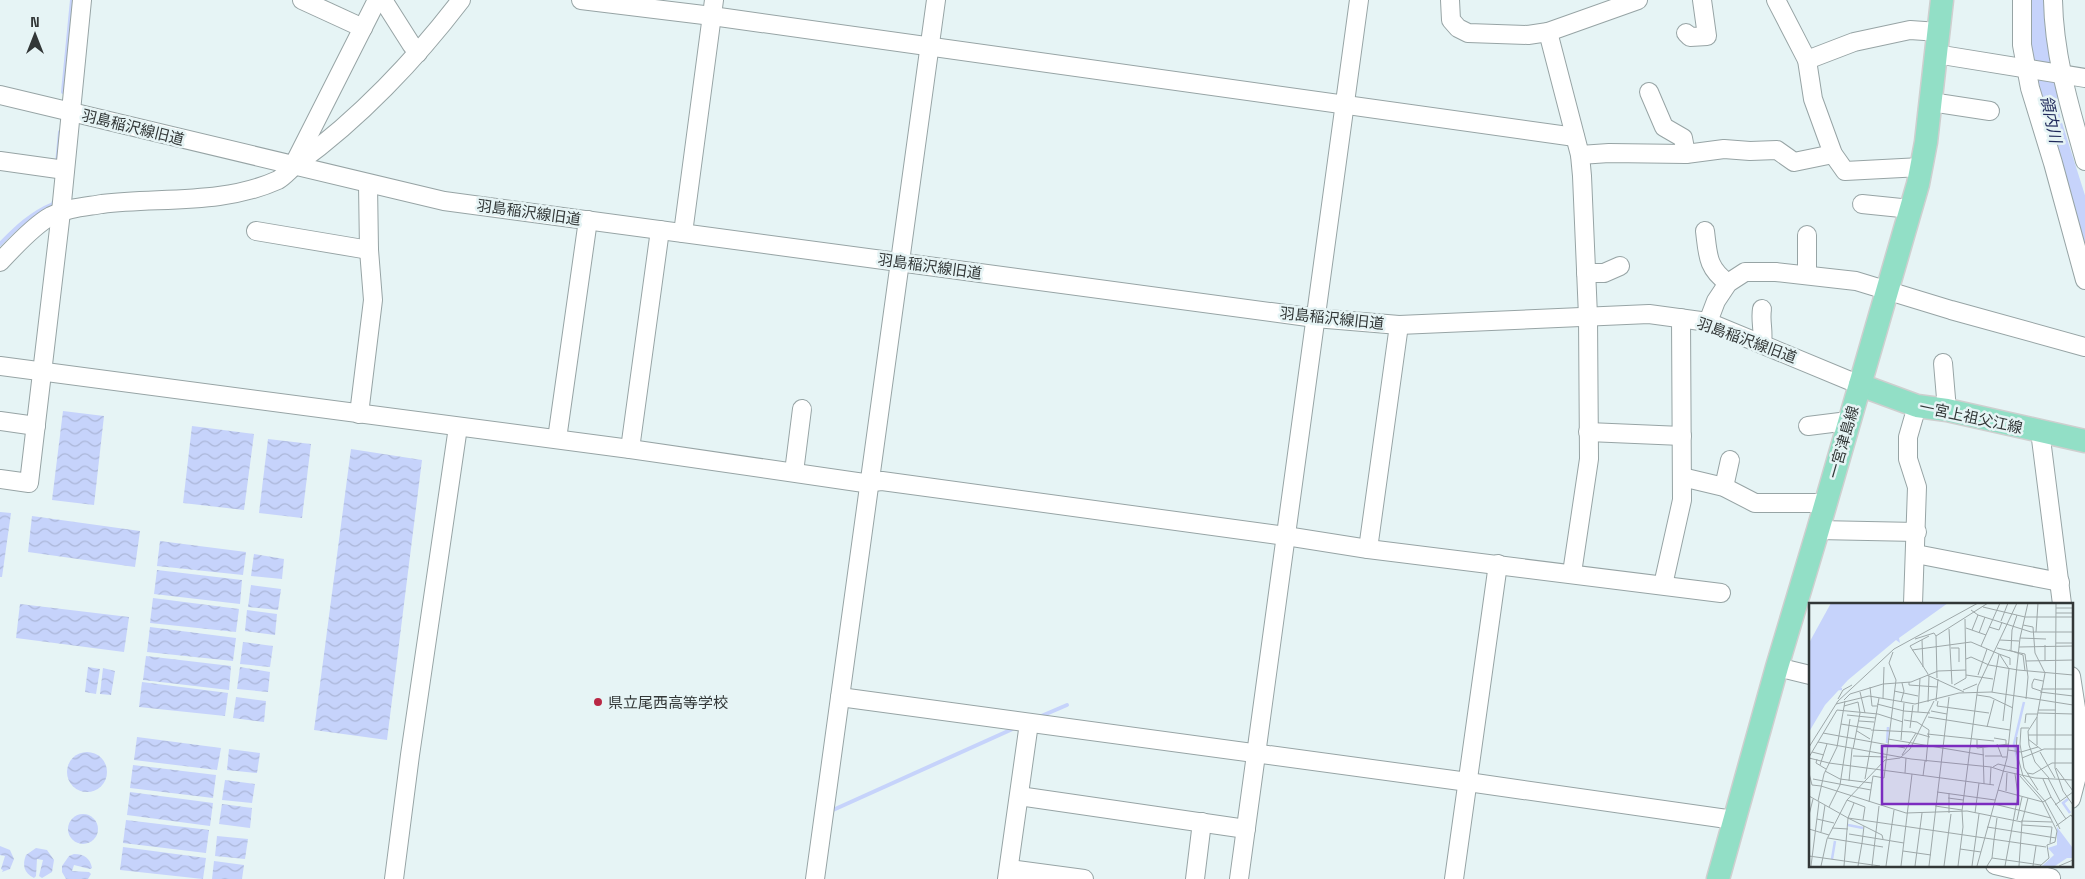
<svg xmlns="http://www.w3.org/2000/svg" width="2085" height="879" font-family="'Space Grotesk','Noto Sans JP',sans-serif">
  <style>
    .water { fill: url(#water-waves) }
    .lines { fill: none; stroke-linecap: round; stroke-linejoin: round }
    .stream { stroke: #c6d3fb; stroke-width: 4 }
    .river { stroke: #c6d3fb; stroke-width: 24 }
    .minor-casing { stroke: #97a4a5; stroke-width: 20 }
    .major-casing { stroke: #cecfcf; stroke-width: 25 }
    .minor { stroke: #fff; stroke-width: 18 }
    .major { stroke: #92dfc6; stroke-width: 22 }
    .poi-dot { fill: #b92744; stroke: #e6f4f5; stroke-width: 2 }
    .labels { text-anchor: middle; dominant-baseline: central; stroke-width: 5; stroke-linejoin: round; paint-order: stroke }
    .street-label { font-size: 15px; fill: #323737; stroke: #e6f4f5 }
    .poi-label { font-size: 15px; fill: #323737; stroke: #e6f4f5; text-anchor: start }
    .water-label { font-size: 16px; font-style: italic; fill: #1f295a; stroke: #e6f4f5 }
    .inset-river { fill: none; stroke: #c6d3fb; stroke-width: 2.5 }
    .inset-road { fill: none; stroke: #9ea8a9; stroke-width: 1 }
    .view { fill: #7b2cbf; fill-opacity: 0.15; stroke: #7b2cbf; stroke-width: 2.5 }
    .inset-edge { fill: none; stroke: #323737; stroke-width: 2.5 }
  </style>
  <defs>
    <pattern id="water-waves" width="16" height="10" patternUnits="userSpaceOnUse" patternTransform="scale(1.25)"><rect width="16" height="10" fill="#c6d3fb"/><path d="M0 5q4-4 8 0t8 0" fill="none" stroke="#abb6d8"/></pattern>
  </defs>
  <rect width="100%" height="100%" fill="#e6f4f5"/>
  <g class="water">
    <polygon points="63,411 104,416 94,505 52,500"/>
    <polygon points="192,426 254,434 244,510 183,503"/>
    <polygon points="268,439 311,444 302,518 259,513"/>
    <polygon points="351,449 422,460 387,740 314,730"/>
    <polygon points="0,512 11,513 2,577 0,577"/>
    <polygon points="32,516 140,531 135,567 28,552"/>
    <polygon points="160,541 246,552 243,575 157,566"/>
    <polygon points="254,554 284,559 282,579 251,576"/>
    <polygon points="157,570 242,580 240,604 154,594"/>
    <polygon points="251,585 281,589 278,610 248,607"/>
    <polygon points="153,598 239,609 236,632 150,623"/>
    <polygon points="20,604 129,617 124,652 16,638"/>
    <polygon points="247,610 277,614 275,635 245,631"/>
    <polygon points="150,627 236,638 233,661 147,652"/>
    <polygon points="243,642 273,646 270,667 240,664"/>
    <polygon points="146,656 231,666 229,690 143,680"/>
    <polygon points="88,667 100,669 96,694 85,692"/>
    <polygon points="240,667 270,672 268,692 237,689"/>
    <polygon points="103,668 115,671 111,695 100,694"/>
    <polygon points="142,682 228,693 225,716 139,707"/>
    <polygon points="236,697 266,701 264,722 233,718"/>
    <polygon points="137,737 221,748 217,770 134,760"/>
    <polygon points="229,749 260,753 257,773 227,770"/>
    <circle cx="87" cy="772" r="20"/>
    <polygon points="133,765 216,775 213,798 130,788"/>
    <polygon points="225,780 255,784 252,803 222,800"/>
    <polygon points="130,792 213,803 210,826 127,815"/>
    <polygon points="222,804 252,808 250,828 219,824"/>
    <circle cx="83" cy="829" r="15"/>
    <polygon points="126,820 209,830 206,853 123,843"/>
    <polygon points="217,836 248,839 245,859 215,856"/>
    <polygon points="0,846 10,850 14,859 10,869 2,872 3,870 1,869 5,856 0,855"/>
    <polygon points="123,847 206,858 203,879 120,870"/>
    <path d="M36,848L47,850L54,860L52,872L42,878L39,876L43,860L37,859L36,876L34,878C24,873 22,865 26,855Z"/>
    <path d="M74,854C84,854 90,858 92,868L90,869L74,865L72,871L89,872L91,874L88,879H66L62,872V866L69,856Z"/>
    <polygon points="214,861 244,865 242,879 212,879"/>
  </g>
  <g class="lines">
    <g class="stream">
      <polyline points="63,92 72,0"/>
      <polyline points="57,164 60,132"/>
      <path d="M0,244C16,228 31,213 53,204L54,201"/>
      <polyline points="1039,717 1067,705"/>
      <polyline points="833,810 1017,727"/>
    </g>
    <polyline class="river" points="2036,0 2038,45 2048,118 2085,235"/>
    <g class="minor-casing">
      <g id="minor">
        <polyline points="302,0 363,28"/>
        <polyline points="383,0 411,44 418,53"/>
        <polyline points="581,0 712,16 1575,137"/>
        <polyline points="1450,0 1451,20 1458,28 1468,33 1528,35 1548,32 1638,0"/>
        <polyline points="1776,0 1807,60 1813,99 1833,154 1845,171 1921,167"/>
        <polyline points="2022,0 2022,45 2030,88 2053,163 2085,280"/>
        <path d="M2053,0C2054,56 2070,108 2085,161"/>
        <polyline points="1548,32 1580,155 1582,176 1588,316 1589,459 1572,573"/>
        <polyline points="1686,33 1690,37 1707,36 1702,0"/>
        <polyline points="1936,54 2085,78"/>
        <polyline points="1807,60 1854,42 1910,30 1939,32"/>
        <polyline points="1649,92 1664,127 1683,138 1686,154"/>
        <polyline points="0,95 444,201 1315,318 1399,325 1649,314 1708,322 1860,385"/>
        <polyline points="1931,102 1990,111"/>
        <polyline points="1580,155 1609,153 1686,154 1724,149 1750,151 1777,150 1794,162 1833,154"/>
        <polyline points="0,161 65,170"/>
        <polyline points="294,164 377,0"/>
        <polyline points="1862,204 1911,209"/>
        <polyline points="256,231 369,250"/>
        <path d="M1705,231C1708,255 1707,268 1728,283"/>
        <polyline points="683,233 714,0"/>
        <path d="M0,262C12,249 36,224 51,216C67,208 84,207 102,204C160,197 223,205 278,180C285,176 291,168 298,163C358,120 416,59 461,0"/>
        <polyline points="1586,273 1604,273 1620,266"/>
        <polyline points="1807,275 1807,235"/>
        <path d="M1762,309C1760,321 1764,331 1762,343"/>
        <polyline points="1708,322 1716,301 1728,283 1745,272 1776,272 1856,281 1951,310 2085,347"/>
        <polyline points="1943,363 1947,410"/>
        <polyline points="0,366 630,449 864,483 882,481 1286,536 1368,549 1721,593"/>
        <polyline points="359,414 373,300 369,250 368,184"/>
        <polyline points="0,421 36,426"/>
        <polyline points="1808,426 1848,421"/>
        <polyline points="2040,431 2062,604"/>
        <polyline points="1588,432 1682,436"/>
        <polyline points="557,439 588,220"/>
        <polyline points="630,449 660,230"/>
        <polyline points="794,472 802,409"/>
        <polyline points="1682,477 1724,487 1755,503 1825,503"/>
        <polyline points="0,479 29,483 61,212 82,0"/>
        <polyline points="1724,487 1730,460"/>
        <polyline points="1818,530 1917,532"/>
        <polyline points="1368,549 1399,325"/>
        <polyline points="1916,554 2060,582"/>
        <polyline points="1663,585 1682,500 1681,318"/>
        <polyline points="1913,604 1917,487 1908,459 1908,437 1917,406"/>
        <polyline points="1777,667 1810,675"/>
        <polyline points="2071,676 2083,753 2071,799"/>
        <polyline points="840,697 1468,782 1734,820"/>
        <polyline points="1019,796 1246,829"/>
        <polyline points="1995,865 2051,878"/>
        <polyline points="1009,869 1084,879"/>
        <polyline points="394,879 410,755 458,427"/>
        <polyline points="815,879 936,0"/>
        <polyline points="1007,879 1029,723"/>
        <polyline points="1195,879 1202,822"/>
        <polyline points="1239,879 1359,0"/>
        <polyline points="1454,879 1498,564"/>
      </g>
    </g>
    <g class="major-casing">
      <g id="major">
        <polyline points="1860,385 1917,406 1947,410 2085,441"/>
        <polyline points="1718,879 1777,667 1818,530 1918,184 1926,142 1942,0"/>
      </g>
    </g>
    <use href="#minor" class="minor"/>
    <use href="#major" class="major"/>
  </g>
  <circle class="poi-dot" cx="598" cy="702" r="5"/>
  <g class="labels">
    <g class="street-label">
      <text transform="translate(133 127) rotate(14)">羽島稲沢線旧道</text>
      <text transform="translate(529 212) rotate(8)">羽島稲沢線旧道</text>
      <text transform="translate(930 266) rotate(8)">羽島稲沢線旧道</text>
      <text transform="translate(1332 318) rotate(6)">羽島稲沢線旧道</text>
      <text transform="translate(1747 340) rotate(20)">羽島稲沢線旧道</text>
      <text transform="translate(1971 417) rotate(12)">一宮上祖父江線</text>
      <text transform="translate(1843 442) rotate(-74)">一宮津島線</text>
    </g>
    <g class="poi-label">
      <text x="608" y="702">県立尾西高等学校</text>
    </g>
    <g class="water-label">
      <text transform="translate(2051 119) rotate(78)">領内川</text>
    </g>
  </g>
  <g transform="translate(1809 603)">
    <rect width="264" height="264" fill="#e6f4f5"/>
    <path d="M22,0H139L90,35L91,40L87,37L39,77L16,102L0,129V40ZM248,224L263,244L264,255H258L246,263H233L245,252L239,245L248,242Z" fill="#c6d3fb"/>
    <path class="inset-river" d="M0,90L13,86H33M78,140L79,124M209,158L205,141L215,99M259,196L254,200L261,210M39,222L54,225M23,256L26,238"/>
    <path class="inset-road" d="M247,0L246,165L254,188L264,202M174,4L216,14H264M247,5H264M162,7L169,12L222,29H264M247,10H264M192,18L199,0M214,22L224,24L226,50L236,70L228,114L219,128L220,142L226,159L240,175M180,24L190,27L193,19M157,25L177,32M140,26L143,81M163,27L169,12M227,29L229,0M170,30L176,14M127,33L128,75M211,35L237,36M106,36L125,30L127,33L179,0M113,37L114,64M191,37L210,38M247,40H264M172,43L191,0M210,44L264,43M142,45H150V59M188,45L216,51L219,74L217,96M103,47L162,39L190,51L183,89M200,47L214,52L216,68M202,47L203,27L208,12M190,51L201,55V62M191,52L200,66L194,118M157,56L162,54L180,62L209,67L264,72M217,58L264,57M236,58V42M119,71L101,43L120,33M118,72L155,89M157,72L184,76M169,72L178,46M100,79V82L128,84M145,82L157,75L156,16M61,84L63,103H68M232,86H264M154,87L168,81M85,88L109,93M232,88L223,85V81L225,76L234,78M51,89L56,110M231,89L264,93M168,92L181,94L204,105M74,95L75,64M29,96L34,87L43,82M35,97L41,91L74,81L102,79L129,68L157,67M127,98L129,76M129,98L128,103L180,110M92,99L95,88L93,80M119,99L120,73M27,101L60,93L106,101L150,90L182,89L264,102M68,101L95,108L121,110M35,103L49,99L51,110L44,146M229,107H247M122,108L138,111M109,109L111,75M229,110L264,111M38,112L67,115M119,114L201,127M228,114V142M95,117L108,119L120,127L117,159M50,118L65,119M216,120L217,111H228M32,121L62,126M178,124L185,97M101,125L104,102M220,125H212L211,141L215,165L229,187M62,127L103,129L121,134M48,128L61,136M14,130L96,145M118,131L185,138M219,132H264M208,134L207,147L214,173L236,198L251,226M185,135L197,137V141M79,136L175,152M219,136L233,147M92,137L95,100M168,137V145L200,141M9,139L102,156L182,164L194,168M188,141L193,154H198M0,144L29,98L85,46L169,0M174,145L175,181M199,147L212,149L229,144M3,149L28,107L69,111L94,119M231,149L246,175M93,152L107,130M44,153L77,154M176,153H192M0,154L3,149L15,152M0,155L20,160L185,182M213,155L235,146H264M8,156L7,160L17,166M11,162L18,141M184,164L189,161L210,166M247,165L264,188M16,168L31,176L63,180M194,168L226,175L264,177M0,170L3,182L12,183M96,170L97,155M218,170L224,171L243,160H264M114,173L116,158M211,173L233,198L248,228L246,239L238,242L240,255L231,263M239,175L251,198M4,176L62,187M56,176L70,95M234,176L242,194L257,216M40,178L43,146M181,182L182,164M12,183L97,210L158,208L213,219M189,187L234,199L242,194M197,188L198,170M128,189L186,197M0,193L39,215L237,244M139,195L154,197M38,197L56,204L54,217M9,198L15,171L28,144L36,98M60,199L64,173L75,175L87,77L80,60L84,49M45,200L39,215L73,232L74,236M185,201L242,215M246,202L264,189M126,203L153,207M20,204L31,182L41,116M140,210V190M166,210L170,180M0,212L4,196M8,216L25,220M208,217L213,194M212,218L243,219M213,222L243,224L241,240M247,223L262,212L264,215M178,224L247,235M23,225L39,226M0,226L20,232M12,229L16,202M40,231L95,240M19,235L74,244M185,237L188,215M53,240L55,223M151,246L172,249M94,248L122,252M0,253L71,263M183,255L232,262M2,263L10,199M12,263L18,236L38,197L76,157L91,155L101,146L125,98M35,263L39,215M49,263L53,240M63,263L70,203M77,263L85,207M92,263L103,171M106,263L113,210M120,263L140,94M135,263L142,211M149,263L154,224L153,208L169,83L208,0M163,263L170,211M168,263L198,155L211,35L219,0M178,263L183,255L185,237M196,263L209,192L206,171M210,263L213,219L219,195M224,263L227,243M250,263L264,257"/>
    <path class="view" d="M73,143H209V201H73Z"/>
    <rect width="264" height="264" class="inset-edge"/>
  </g>
  <g transform="translate(35 35)" stroke="#e6f4f5" stroke-width="4" paint-order="stroke">
  <path d="M0-4L9 19L0 12L-9 19Z" fill="#323737"/>
  <text y="-8" font-size="14" font-weight="bold" text-anchor="middle" fill="#323737">N</text>
  </g>
</svg>
